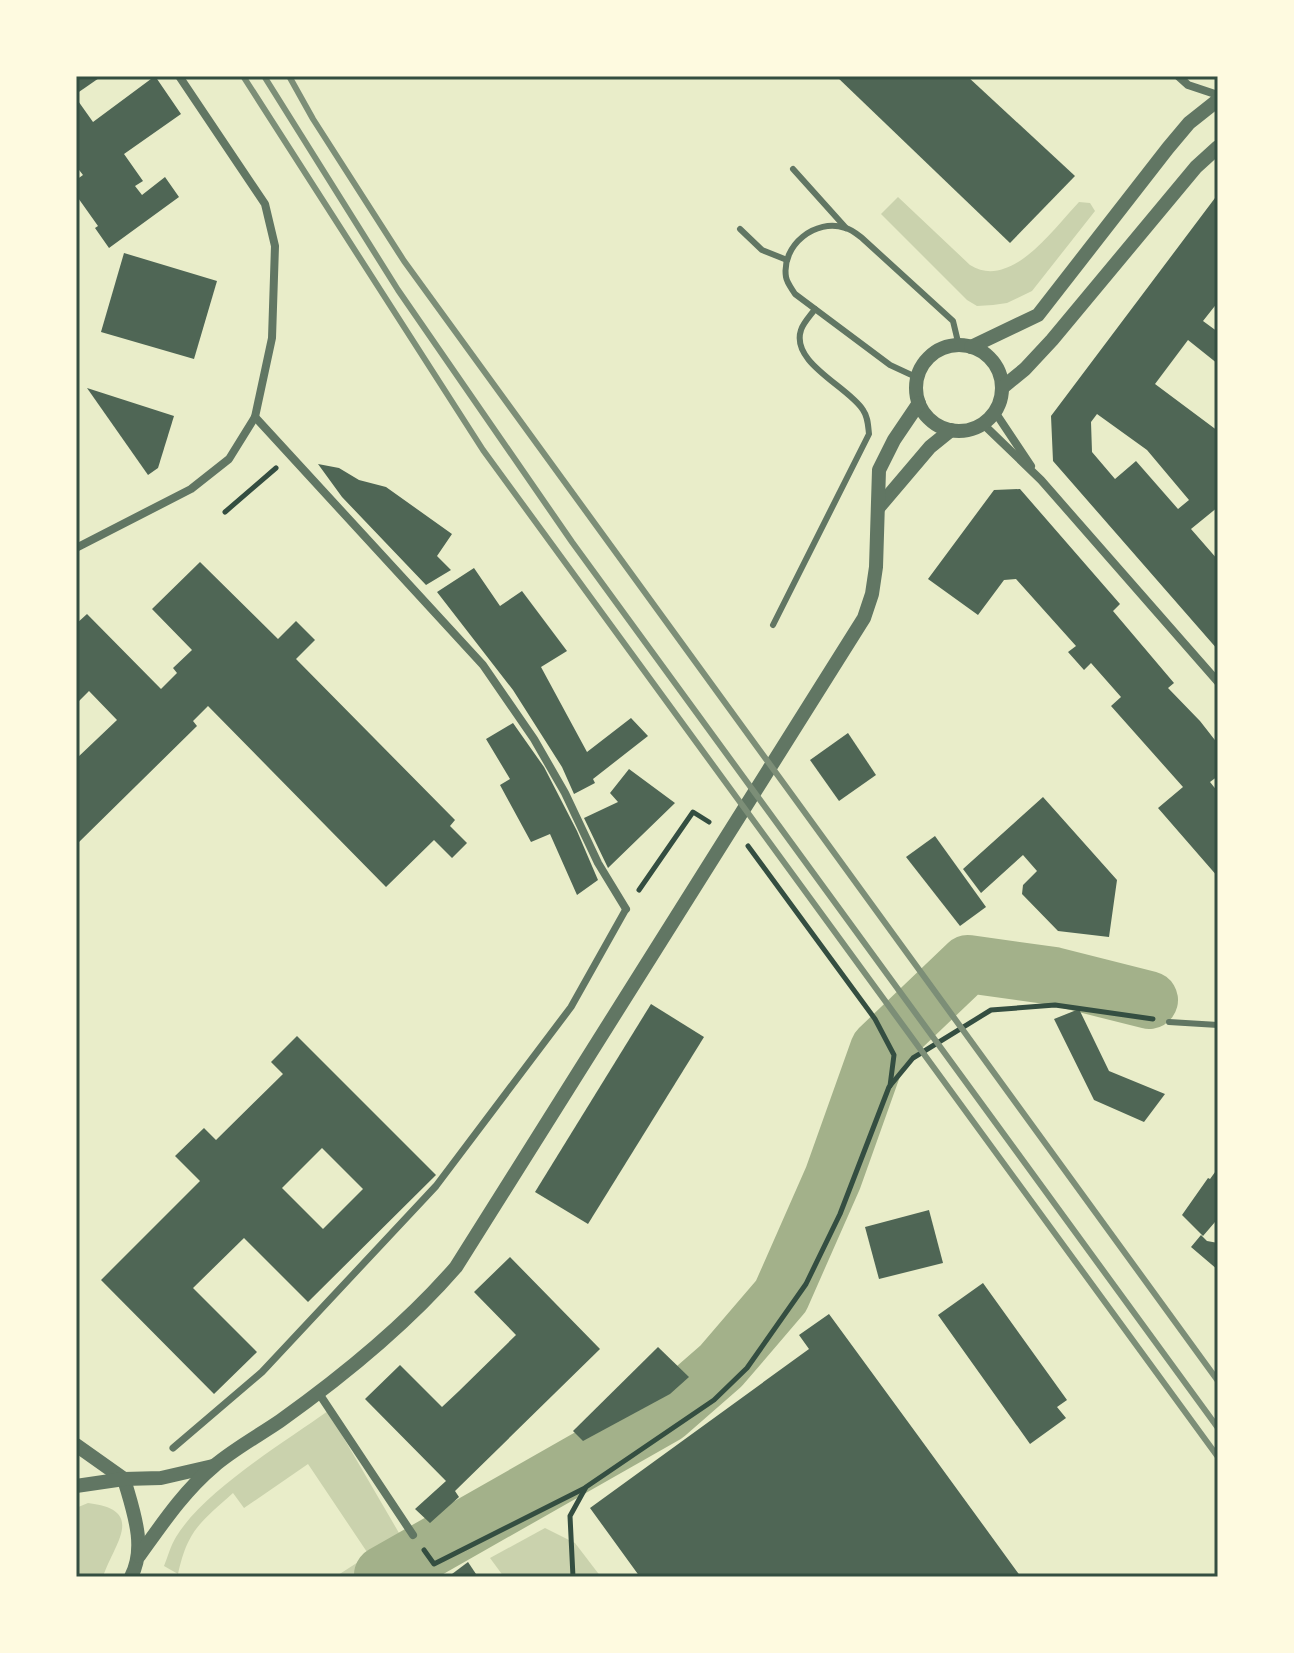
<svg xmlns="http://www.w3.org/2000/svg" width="1294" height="1653" font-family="Overpass,sans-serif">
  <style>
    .green { fill: #cad2ad }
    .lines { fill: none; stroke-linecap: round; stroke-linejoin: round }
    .river { stroke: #a3b18a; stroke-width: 58 }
    .building { fill: #4f6655; fill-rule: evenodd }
    .path { stroke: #344e41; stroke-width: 5 }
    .service { stroke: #617663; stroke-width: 6 }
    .pedestrian { stroke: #617663; stroke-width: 7 }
    .minor { stroke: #617663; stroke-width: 8 }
    .tertiary { stroke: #617663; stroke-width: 14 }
    .rail { stroke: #7c8e77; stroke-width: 6 }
    .neatline { fill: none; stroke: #344e41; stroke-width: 3 }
  </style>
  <rect width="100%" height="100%" fill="#e9edc9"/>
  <g class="green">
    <path d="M898,197L970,265C1011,291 1054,228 1079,202L1090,203L1095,211L1032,291L1007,303L993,305L977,306L967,300L881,214Z"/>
    <path d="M328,1411L406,1545L365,1573L369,1577H335L369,1555L308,1464L244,1508L233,1493C201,1522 188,1529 178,1574L164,1566C168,1556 171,1545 176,1537C204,1491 283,1443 328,1411Z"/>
    <path d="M88,1503C148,1510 113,1545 103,1577H76V1508Z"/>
    <polygon points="545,1528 575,1543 601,1577 504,1577 490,1558"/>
  </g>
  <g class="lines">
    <polyline class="river" points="383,1575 666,1414 721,1366 781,1296 833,1178 879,1049 968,964 1054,976 1149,1000"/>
  </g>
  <g class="building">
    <polygon points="76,76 102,76 76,94"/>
    <polygon points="155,76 181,114 124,154 143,181 135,186 142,195 165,177 179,197 109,248 95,228 98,226 76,195 76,180 83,175 76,166 76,98 93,122"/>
    <polygon points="836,76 967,76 1075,176 1010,243"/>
    <path d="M1218,194V302L1203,321L1218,332V364L1188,340L1155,384L1218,431V507L1191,529L1218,560V650L1053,461L1051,416ZM1097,414L1147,450L1189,500L1178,509L1136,461L1115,479L1092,452L1091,422Z"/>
    <polygon points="124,253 217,281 194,359 101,332"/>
    <polygon points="87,388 174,416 158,468 148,475"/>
    <polygon points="318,464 339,468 359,480 386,487 452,534 437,556 451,570 426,585 342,497"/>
    <polygon points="1020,489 1120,604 1113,611 1174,683 1168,688 1200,721 1218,744 1218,776 1210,782 1218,792 1218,877 1158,808 1183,787 1111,706 1121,697 1091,663 1084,670 1068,652 1076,646 1016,579 1004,580 978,615 928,579 994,490"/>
    <polygon points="200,562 278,639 296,621 315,640 296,659 455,820 450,826 467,843 452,858 434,840 386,887 208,706 193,721 197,726 76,845 76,759 117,720 89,691 76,704 76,624 87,614 161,689 177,673 173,668 192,650 152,609"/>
    <polygon points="474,568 500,606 522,591 567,651 541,667 587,752 631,718 648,736 593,779 595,783 574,794 562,767 513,690 437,592"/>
    <polygon points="513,723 544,767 577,831 598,880 577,895 550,834 531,842 500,785 510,779 486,739"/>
    <polygon points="848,733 876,775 839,801 810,760"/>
    <polygon points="629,769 675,803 608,868 584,818 618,802 610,793"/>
    <polygon points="1043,797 1117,880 1109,937 1058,931 1022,894 1023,885 1037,871 1023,855 981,893 963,869"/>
    <polygon points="935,836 986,907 960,926 906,857"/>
    <polygon points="651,1004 704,1037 588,1224 535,1192"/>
    <polygon points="1079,1009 1109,1071 1165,1094 1144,1122 1094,1100 1054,1019"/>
    <path d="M297,1036L436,1175L308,1302L244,1238L193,1288L257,1352L214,1394L101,1280L200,1181L175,1156L204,1128L216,1140L283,1074L271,1062ZM322,1148L363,1189L323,1229L282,1188Z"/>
    <polygon points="1218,1168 1218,1225 1215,1222 1203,1236 1182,1215 1208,1178 1210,1179"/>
    <polygon points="929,1210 943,1263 879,1279 865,1227"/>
    <polygon points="1201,1235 1207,1241 1218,1243 1218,1270 1191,1247"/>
    <polygon points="510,1257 600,1349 455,1491 459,1497 430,1523 415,1509 446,1481 365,1399 400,1365 442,1407 459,1391 516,1335 474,1292"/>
    <polygon points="983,1283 1067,1400 1057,1407 1066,1418 1030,1444 938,1315"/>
    <polygon points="829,1314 919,1437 1021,1577 640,1577 590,1508 809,1349 799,1335"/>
    <polygon points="658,1347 689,1377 670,1394 583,1441 573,1431"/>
    <polygon points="468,1562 478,1577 448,1577"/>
  </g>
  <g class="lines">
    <g class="path">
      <polyline points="225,512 276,468"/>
      <polyline points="748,846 875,1019 894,1055 890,1086"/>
      <polyline points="639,890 693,812 709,822"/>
      <polyline points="424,1550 434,1564 585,1488"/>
      <polyline points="573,1577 570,1516 586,1487 714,1400 747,1368 806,1284 840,1214 889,1087 913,1058 991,1010 1055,1005 1153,1019"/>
    </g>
    <g class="service">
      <polyline points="793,169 846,228"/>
      <polyline points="740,229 762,250 787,260"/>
      <path d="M918,378L890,365L795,294C792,289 787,283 786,277C781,245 816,218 845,228C851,229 857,234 862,238L953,321L959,346"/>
      <path d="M773,625L869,434C868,425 868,417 863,410C849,387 790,363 801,330C803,323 811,315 815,309"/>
      <polyline points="1169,1022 1218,1025"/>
    </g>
    <polyline class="pedestrian" points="173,1448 262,1372 436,1186 571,1007 626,909"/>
    <g class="minor">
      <polyline points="1178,76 1188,85 1218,95"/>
      <polyline points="995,412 1031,466"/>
      <polyline points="255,417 483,665 534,739 565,793 598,863 626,909"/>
      <polyline points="983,424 1041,480 1218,682"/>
      <polyline points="76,548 191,489 229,459 255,417 272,338 275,246 265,204 179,76"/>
      <polyline points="318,1392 413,1535"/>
    </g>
    <g class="tertiary">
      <circle cx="959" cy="388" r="43"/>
      <polyline points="971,347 1038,315 1168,148 1189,123 1218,100"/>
      <polyline points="1003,387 1025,369 1052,340 1196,167 1218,147"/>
      <polyline points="879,507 930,447 951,430"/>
      <polyline points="76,1445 124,1479"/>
      <path d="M124,1479C133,1511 147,1546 131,1577"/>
      <polyline points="76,1486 124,1479 161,1478 213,1466"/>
      <path d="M139,1556C162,1524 184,1491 214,1466C234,1449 258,1436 280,1421C343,1376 405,1326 456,1267L864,618L872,594L876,567L879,470L894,440L919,403"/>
    </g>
    <g class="rail">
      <polyline points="243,76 483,450 1218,1457"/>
      <polyline points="264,76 398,290 572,542 1218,1428"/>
      <polyline points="289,76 313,119 404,261 1218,1381"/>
    </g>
  </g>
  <rect width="1294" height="1653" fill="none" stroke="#fefae0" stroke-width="156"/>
  <rect x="78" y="78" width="1138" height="1497" class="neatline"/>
</svg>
